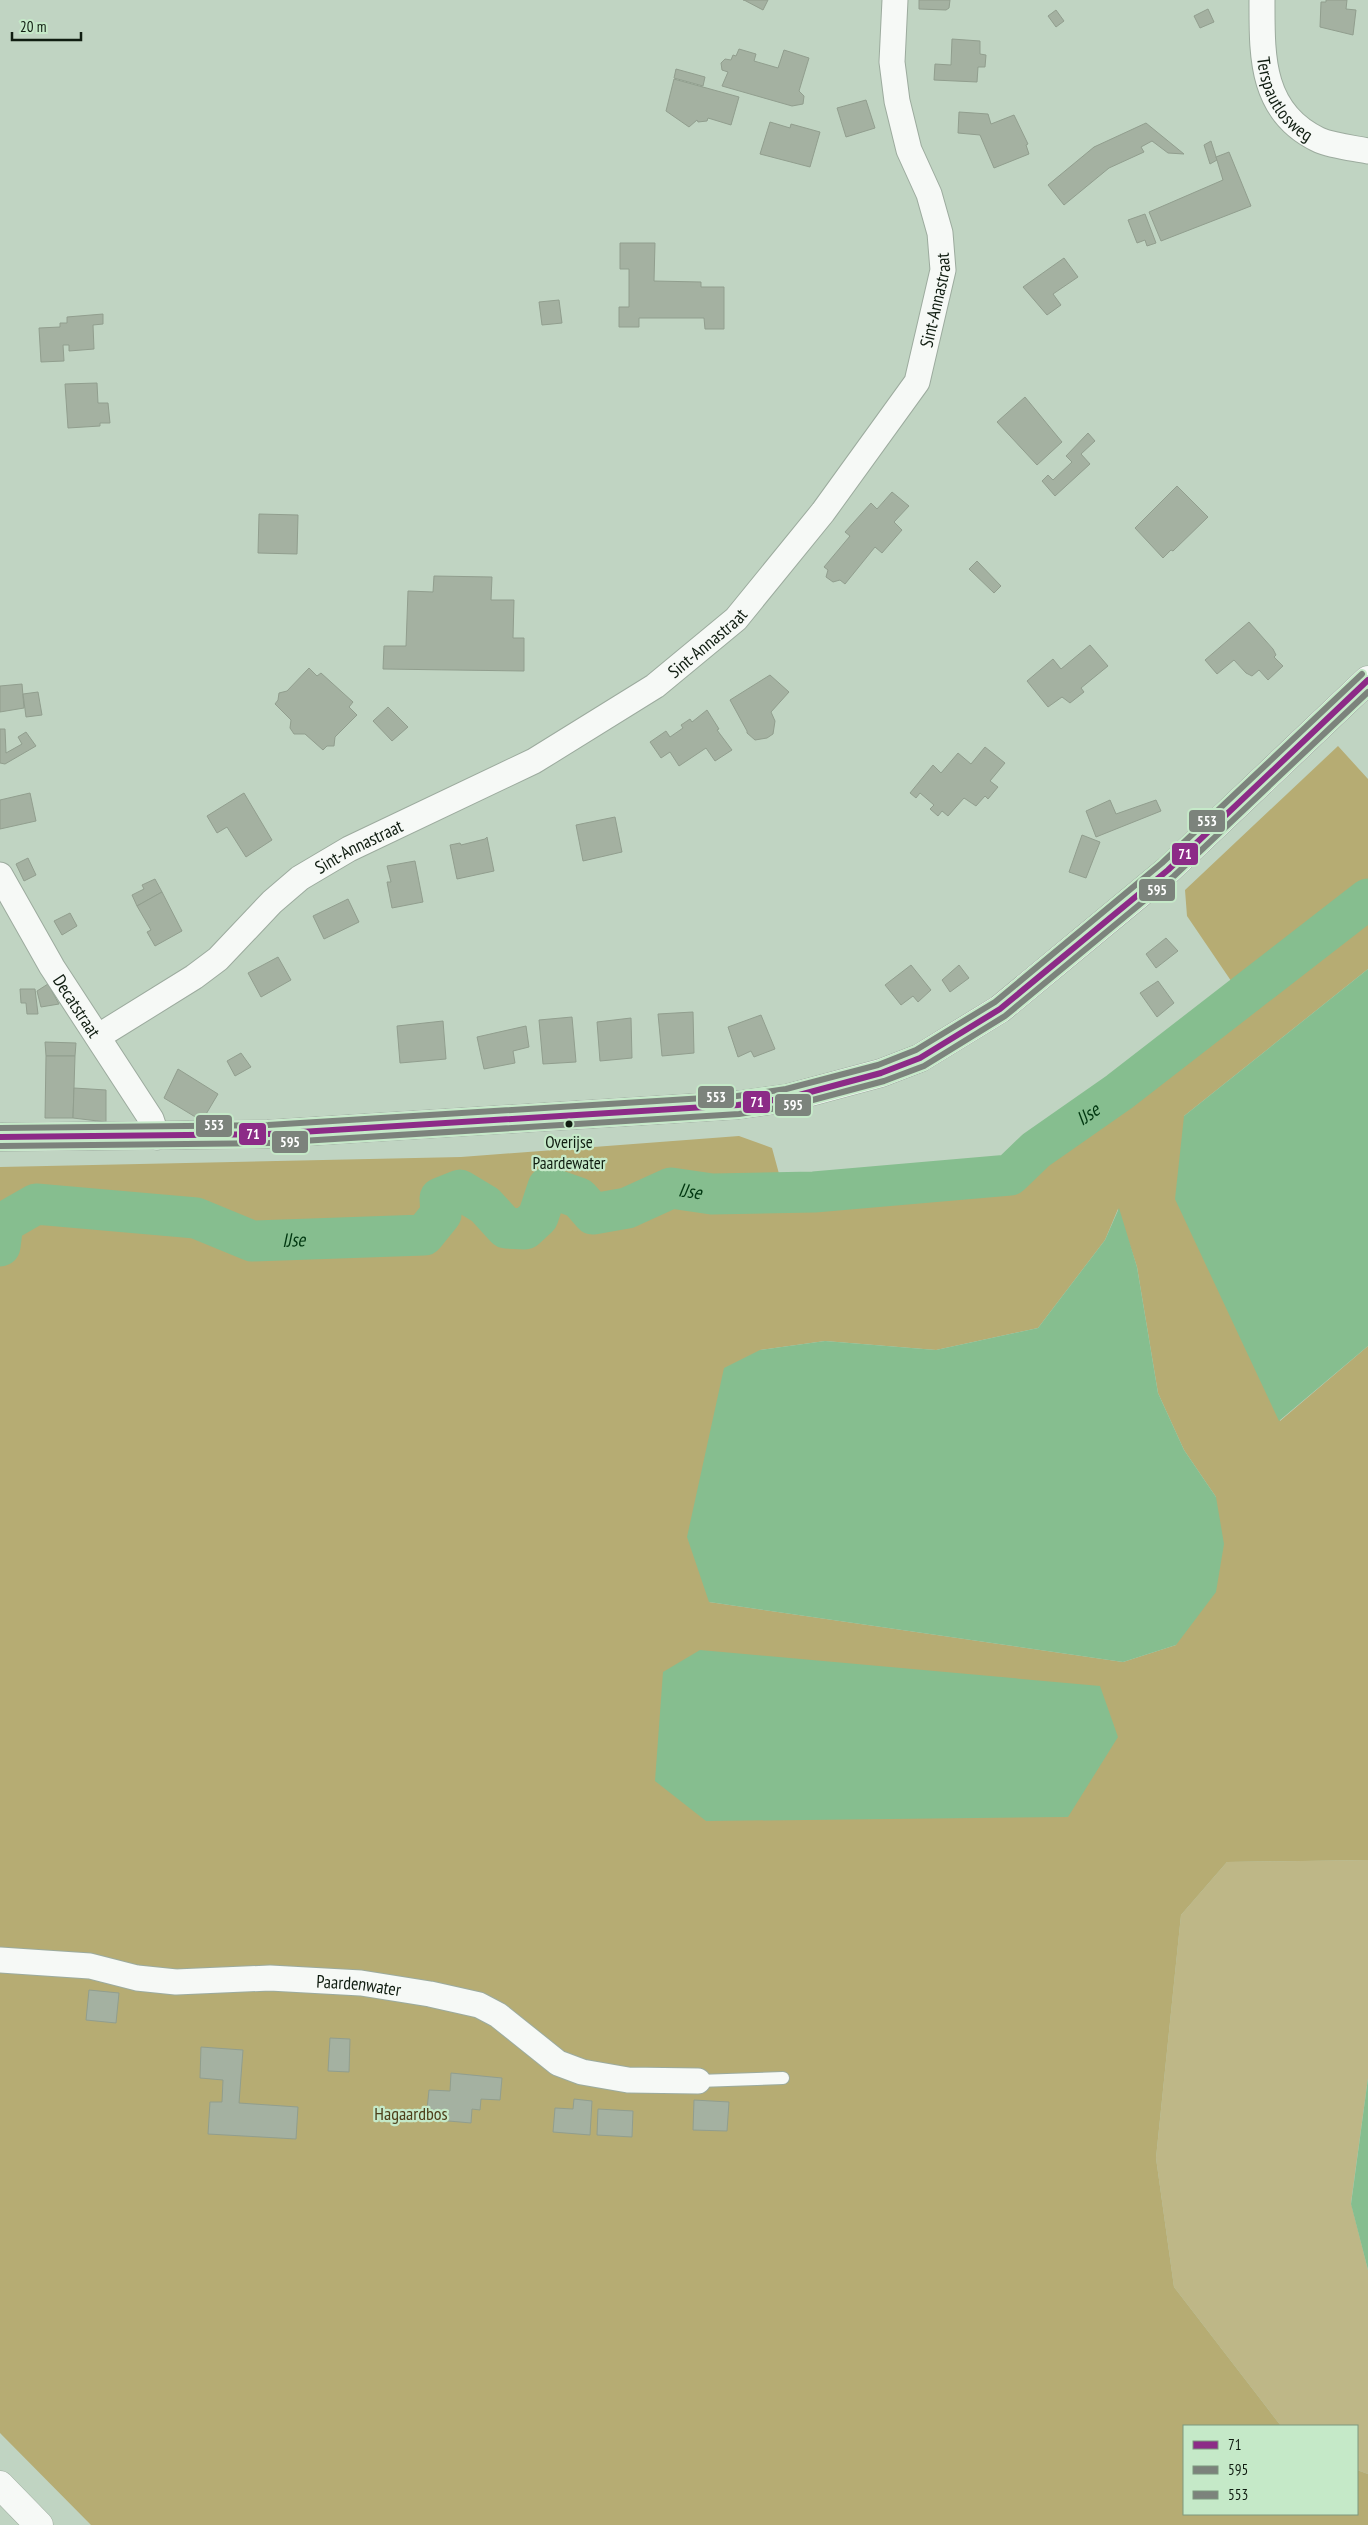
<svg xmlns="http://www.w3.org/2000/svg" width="1368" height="2525" font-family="'PT Sans Narrow',sans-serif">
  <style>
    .green { fill: #beb787 }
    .forest { fill: #b6ac73; fill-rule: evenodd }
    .water { fill: #86be8f }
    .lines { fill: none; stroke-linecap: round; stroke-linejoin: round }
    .river { stroke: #86be8f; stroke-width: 41 }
    .building { fill: #a4b1a1; stroke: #919e8e }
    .service-casing { stroke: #9cab9e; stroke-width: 14 }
    .minor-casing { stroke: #9cab9e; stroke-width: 27 }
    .secondary-casing { stroke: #9cab9e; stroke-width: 29 }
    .motorway-casing { stroke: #9cab9e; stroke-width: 29 }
    .service { stroke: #f6f9f6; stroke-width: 12 }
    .minor { stroke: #f6f9f6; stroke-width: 25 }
    .secondary { stroke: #f6f9f6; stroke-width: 28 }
    .motorway { stroke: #f6f9f6; stroke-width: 28 }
    .bus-1-casing { stroke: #c5e9c8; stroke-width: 10 }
    .bus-2-casing { stroke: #c5e9c8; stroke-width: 10 }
    .bus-3-casing { stroke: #c5e9c8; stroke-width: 10 }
    .bus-1 { stroke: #8c2b87; stroke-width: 6 }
    .bus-2 { stroke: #7c837c; stroke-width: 6 }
    .bus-3 { stroke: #7c837c; stroke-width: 6 }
    .bus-dot { fill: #101d11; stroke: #c5e9c8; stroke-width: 2 }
    .labels { text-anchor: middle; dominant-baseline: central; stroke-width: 4.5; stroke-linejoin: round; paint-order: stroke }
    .bus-label { font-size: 17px; fill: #101d11; stroke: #c5e9c8 }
    .street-label { font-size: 18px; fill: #101d11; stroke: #c5e9c8 }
    .park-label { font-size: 18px; fill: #4e401b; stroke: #c5e9c8 }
    .water-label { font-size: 19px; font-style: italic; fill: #003710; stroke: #c5e9c8 }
    .line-badge { stroke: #c5e9c8; stroke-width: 2 }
    .badge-label { font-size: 14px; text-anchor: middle; font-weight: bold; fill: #fff }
  </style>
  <rect width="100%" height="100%" fill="#c0d4c2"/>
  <polygon class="green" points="1368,1860 1368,2078 1351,2203 1368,2270 1368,2474 1357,2470 1357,2426 1281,2426 1174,2287 1156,2158 1181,1915 1227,1862"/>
  <path class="forest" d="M1338,746L1368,779V969L1184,1116L1280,1421L1368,1346V1860L1227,1862L1181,1915L1156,2158L1174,2287L1281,2426H1184V2514H1357V2470L1368,2474V2525H91L0,2433V1167L461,1157L739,1136L772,1148L784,1192H814L1010,1175L1036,1150L1119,1092L1242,997L1187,916L1185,890ZM1118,1209L1137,1267L1158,1393L1184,1450L1216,1497L1176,1645L1123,1662L709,1602L760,1350L825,1341L936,1350L1038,1328L1105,1240Z"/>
  <g class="water">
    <polygon points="1368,969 1368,1346 1279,1421 1175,1199 1184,1116"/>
    <polygon points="1119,1208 1137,1267 1158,1393 1184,1450 1216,1497 1224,1544 1216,1592 1176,1645 1123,1662 709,1602 687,1537 724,1368 760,1350 825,1341 936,1350 1038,1328 1105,1240"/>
    <polygon points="700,1650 1100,1686 1118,1737 1068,1817 706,1821 655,1781 663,1672"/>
    <polygon points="1368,2078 1368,2270 1351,2204"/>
  </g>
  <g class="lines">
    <path class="river" id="s1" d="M0,1246L3,1223L36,1204L196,1218L252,1241L424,1235L441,1214L440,1198L460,1190L485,1205L506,1228L525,1229L538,1217L548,1187L579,1198L593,1214L627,1208L671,1188L712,1194L814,1192L1010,1175L1036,1150L1119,1092L1368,899"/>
  </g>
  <g class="building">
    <polygon points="744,0 743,0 768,0 763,10"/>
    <polygon points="919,0 950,0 949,8 946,10 919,9"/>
    <polygon points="1326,0 1347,0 1346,9 1356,10 1353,35 1320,27 1321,2 1326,2"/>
    <polygon points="1208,9 1214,22 1200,28 1194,16"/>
    <polygon points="1056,10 1064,21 1056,27 1048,16"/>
    <polygon points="952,39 980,41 980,54 986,55 985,67 978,67 977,82 934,80 935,64 951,65"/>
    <polygon points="739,49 756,54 754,61 778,68 784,50 809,58 799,91 804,96 803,104 792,106 722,86 728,72 722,70 721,63 725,59 731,60 733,55 736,56"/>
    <polygon points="676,69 705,77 703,86 674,78"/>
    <polygon points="674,79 739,97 731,125 708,118 707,121 698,122 697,120 689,127 666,111"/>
    <polygon points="866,100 875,128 846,137 837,108"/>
    <polygon points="959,112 988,114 991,124 1014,115 1028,144 1026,145 1029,154 994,168 980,135 958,133"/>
    <polygon points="770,122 790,128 791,124 820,132 810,167 760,154"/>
    <polygon points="1146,123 1184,154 1168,153 1152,141 1141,147 1144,152 1109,168 1064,205 1048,185 1094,147"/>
    <polygon points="1211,141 1217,160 1210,164 1204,145"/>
    <polygon points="1229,152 1251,206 1161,241 1149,212 1223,180 1216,157"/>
    <polygon points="1145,214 1156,243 1147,246 1145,240 1137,243 1128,220"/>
    <polygon points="620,243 655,243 654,281 701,282 701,287 724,287 724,329 705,329 704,318 639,318 639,327 619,327 619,307 629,307 629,269 620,269"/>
    <polygon points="1064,258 1078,277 1053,294 1061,305 1047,315 1023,287"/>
    <polygon points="559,300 562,323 542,325 539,302"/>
    <polygon points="103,314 103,324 93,325 94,349 69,351 69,345 63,345 64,361 41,362 39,328 60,327 60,323 67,323 67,317"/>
    <polygon points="97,383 98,403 108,403 110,423 100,423 100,426 68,428 65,384"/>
    <polygon points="1025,397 1062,442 1037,465 997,422"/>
    <polygon points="1088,433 1095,441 1081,454 1090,464 1055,496 1042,481 1048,475 1053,480 1072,462 1066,456"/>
    <polygon points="1177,486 1208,517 1173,551 1171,550 1163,558 1135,528"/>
    <polygon points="892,492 909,506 894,522 902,530 882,553 875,547 845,584 840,580 833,582 826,577 828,570 824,567 850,536 845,532 871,503 877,509"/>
    <polygon points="259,514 298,515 297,554 258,553"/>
    <polygon points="977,561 1001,586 994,593 969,569"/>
    <polygon points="434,576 492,577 491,600 514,600 513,638 524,638 524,671 383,669 384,646 406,646 408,591 433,592"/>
    <polygon points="1249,622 1273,649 1276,655 1274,657 1283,666 1268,680 1259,670 1252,676 1246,673 1234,660 1217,674 1205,660"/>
    <polygon points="1090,645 1108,666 1081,688 1084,692 1070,703 1062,697 1048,707 1027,681 1053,659 1061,669"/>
    <polygon points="309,668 317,676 321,673 353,702 349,707 357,715 335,737 334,746 327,746 323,750 305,734 294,734 290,728 291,720 275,704 278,700 279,693 287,691"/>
    <polygon points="770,675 789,692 771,712 775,721 773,734 767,738 755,740 747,733 747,731 730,700"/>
    <polygon points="22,684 24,708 0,712 0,686"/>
    <polygon points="38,692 42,715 26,717 23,694"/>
    <polygon points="388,707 408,727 392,741 373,721"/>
    <polygon points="707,710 719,729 717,730 732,750 715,761 706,748 679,766 670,752 661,758 650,742 666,731 670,737 683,728 681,725 690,719 692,722"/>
    <polygon points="0,729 5,729 6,753 22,744 18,737 26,732 36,746 5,764 0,763"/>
    <polygon points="985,747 1005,763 990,781 998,787 988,799 985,796 976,806 964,798 948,816 942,811 938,816 930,809 934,805 920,793 916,798 910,793 933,765 941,773 958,753 971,764"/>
    <polygon points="30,793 36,821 0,829 0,800"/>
    <polygon points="244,793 272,840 246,857 227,827 217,833 207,816"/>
    <polygon points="1110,800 1116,814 1156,800 1161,811 1096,837 1086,811"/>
    <polygon points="615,817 622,852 583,861 576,825"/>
    <polygon points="1082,835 1100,842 1086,878 1069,872"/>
    <polygon points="487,837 494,871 457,879 450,845 460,843 461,845 485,839"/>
    <polygon points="28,858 36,875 24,881 16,864"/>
    <polygon points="415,861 423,902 392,908 387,882 391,882 387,866"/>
    <polygon points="155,879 162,892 137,906 132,895 144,889 142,885"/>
    <polygon points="162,892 182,931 155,946 147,932 151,930 137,906"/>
    <polygon points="348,899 359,922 324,939 313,916"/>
    <polygon points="70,913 77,926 62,935 54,921"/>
    <polygon points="1166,938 1178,951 1156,968 1146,954"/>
    <polygon points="278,957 291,980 261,997 248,973"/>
    <polygon points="911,965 931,990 918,1002 913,996 901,1005 885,985"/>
    <polygon points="959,965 969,978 950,992 942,980"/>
    <polygon points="1158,981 1174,1003 1157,1017 1140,993"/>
    <polygon points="48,984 59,1004 41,1007 37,991"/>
    <polygon points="20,989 35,989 38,1014 27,1014 26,1003 21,1003"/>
    <polygon points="693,1012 694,1053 662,1056 658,1014"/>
    <polygon points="761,1015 775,1049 754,1057 751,1051 738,1057 728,1027"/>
    <polygon points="572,1017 576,1062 543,1064 539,1020"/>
    <polygon points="631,1018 632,1058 600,1061 597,1022"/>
    <polygon points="443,1021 446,1059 400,1063 397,1026"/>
    <polygon points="526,1026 529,1047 513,1051 515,1063 484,1069 477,1037"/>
    <polygon points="45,1042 76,1043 75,1056 46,1056"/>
    <polygon points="241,1053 251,1067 235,1076 227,1061"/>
    <polygon points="46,1056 75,1056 73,1118 45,1118"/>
    <polygon points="178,1069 218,1094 202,1121 164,1098"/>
    <polygon points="74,1088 106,1090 106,1122 73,1118"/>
    <polygon points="89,1990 119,1993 116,2023 86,2020"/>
    <polygon points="330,2038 350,2039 349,2072 328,2071"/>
    <polygon points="201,2047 243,2050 239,2103 298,2107 296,2139 208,2134 210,2102 222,2102 223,2080 200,2078"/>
    <polygon points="451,2073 502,2078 500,2100 481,2099 480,2110 472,2109 471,2123 426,2119 429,2090 450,2091"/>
    <polygon points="574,2099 592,2101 590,2135 553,2132 555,2108 573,2109"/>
    <polygon points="694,2100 729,2102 727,2131 693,2130"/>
    <polygon points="598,2109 633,2111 632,2137 597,2135"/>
  </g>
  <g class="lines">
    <g class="service-casing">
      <polyline id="service" points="698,2081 783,2078"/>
    </g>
    <g class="minor-casing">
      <g id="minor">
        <path id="s2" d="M1262,0C1262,55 1260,112 1319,140C1333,146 1353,148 1368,151"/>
        <path id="s3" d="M0,875L52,967L151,1119L157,1137"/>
        <path id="s4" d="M99,1036L194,977L218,959L272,902L300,878L349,849L534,761L655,686L736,619L823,512L917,382L943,270L940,233L929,194L909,150L897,101L892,62L895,0"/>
        <path id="s5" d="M0,1960L90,1966L137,1978L176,1982L270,1978L361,1983L430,1994L479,2005L498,2015L558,2063L582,2072L628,2080L698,2081"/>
      </g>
    </g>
    <g class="secondary-casing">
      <polyline id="secondary" points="0,1137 268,1134 738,1105 788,1098 881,1073 920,1058 1000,1009 1168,870 1368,680"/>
    </g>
    <g class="motorway-casing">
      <polyline id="motorway" points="0,2485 39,2525"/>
    </g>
    <use href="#service" class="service"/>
    <use href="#minor" class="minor"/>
    <use href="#secondary" class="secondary"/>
    <use href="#motorway" class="motorway"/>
    <g class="bus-1-casing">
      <polyline id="bus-1" points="0,1137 268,1134 738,1105 788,1098 881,1073 920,1058 1000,1009 1168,870 1368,680"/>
    </g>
    <g class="bus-2-casing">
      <polyline id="bus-2" points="0,1146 269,1143 739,1114 790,1106 884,1081 924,1066 1005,1016 1174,876 1368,692"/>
    </g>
    <g class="bus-3-casing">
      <polyline id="bus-3" points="0,1128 268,1125 737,1096 786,1089 878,1065 916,1050 995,1002 1162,863 1362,674"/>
    </g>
    <use href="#bus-1" class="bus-1"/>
    <use href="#bus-2" class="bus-2"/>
    <use href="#bus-3" class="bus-3"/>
  </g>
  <circle class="bus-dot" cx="569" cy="1124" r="4.5"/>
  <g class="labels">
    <g class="bus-label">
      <text x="569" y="1142">Overijse<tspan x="569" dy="21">Paardewater</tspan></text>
    </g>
    <g class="street-label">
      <text stroke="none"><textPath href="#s2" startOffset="105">Terspautlosweg</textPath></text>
      <text stroke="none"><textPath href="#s4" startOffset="1149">Sint-Annastraat</textPath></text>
      <text stroke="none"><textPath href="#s4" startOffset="729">Sint-Annastraat</textPath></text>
      <text stroke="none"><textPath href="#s4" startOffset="324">Sint-Annastraat</textPath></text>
      <text stroke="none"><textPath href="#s3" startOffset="152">Decatstraat</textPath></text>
      <text stroke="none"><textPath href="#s5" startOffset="361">Paardenwater</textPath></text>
    </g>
    <g class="park-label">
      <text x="411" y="2113">Hagaardbos</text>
    </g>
    <g class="water-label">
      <text stroke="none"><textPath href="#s1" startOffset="1224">IJse</textPath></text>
      <text stroke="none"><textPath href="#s1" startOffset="804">IJse</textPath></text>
      <text stroke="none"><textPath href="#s1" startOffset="324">IJse</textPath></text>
    </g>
  </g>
  <g class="line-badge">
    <rect x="1188" y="809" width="38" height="24" rx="5" fill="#7c837c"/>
    <rect x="1171" y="842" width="28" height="24" rx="5" fill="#8c2b87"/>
    <rect x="1138" y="878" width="38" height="24" rx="5" fill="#7c837c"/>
    <rect x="697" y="1085" width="38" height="24" rx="5" fill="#7c837c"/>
    <rect x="742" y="1090" width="29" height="24" rx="5" fill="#8c2b87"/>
    <rect x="774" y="1093" width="38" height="24" rx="5" fill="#7c837c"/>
    <rect x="195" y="1114" width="38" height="24" rx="5" fill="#7c837c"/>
    <rect x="238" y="1122" width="29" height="24" rx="5" fill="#8c2b87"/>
    <rect x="271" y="1130" width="38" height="24" rx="5" fill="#7c837c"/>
  </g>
  <g class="badge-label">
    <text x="1207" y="826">553</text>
    <text x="1185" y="859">71</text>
    <text x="1157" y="895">595</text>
    <text x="716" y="1102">553</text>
    <text x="757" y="1107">71</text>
    <text x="793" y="1110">595</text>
    <text x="214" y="1130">553</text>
    <text x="253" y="1139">71</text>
    <text x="290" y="1147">595</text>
  </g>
  <rect x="1183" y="2425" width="175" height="90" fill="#c5e9c8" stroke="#7d977f"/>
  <rect x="1193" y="2441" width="25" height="8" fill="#8c2b87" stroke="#7d977f"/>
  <text x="1228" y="2450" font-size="15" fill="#101d11">71</text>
  <rect x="1193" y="2466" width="25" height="8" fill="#7c837c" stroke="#7d977f"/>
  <text x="1228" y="2475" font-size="15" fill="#101d11">595</text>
  <rect x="1193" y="2491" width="25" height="8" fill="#7c837c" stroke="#7d977f"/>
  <text x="1228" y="2500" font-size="15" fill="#101d11">553</text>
  <path d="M12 32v8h69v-8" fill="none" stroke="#101d11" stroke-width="2.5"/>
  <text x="20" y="32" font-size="15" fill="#101d11" stroke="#c5e9c8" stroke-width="4" paint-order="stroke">20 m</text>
</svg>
